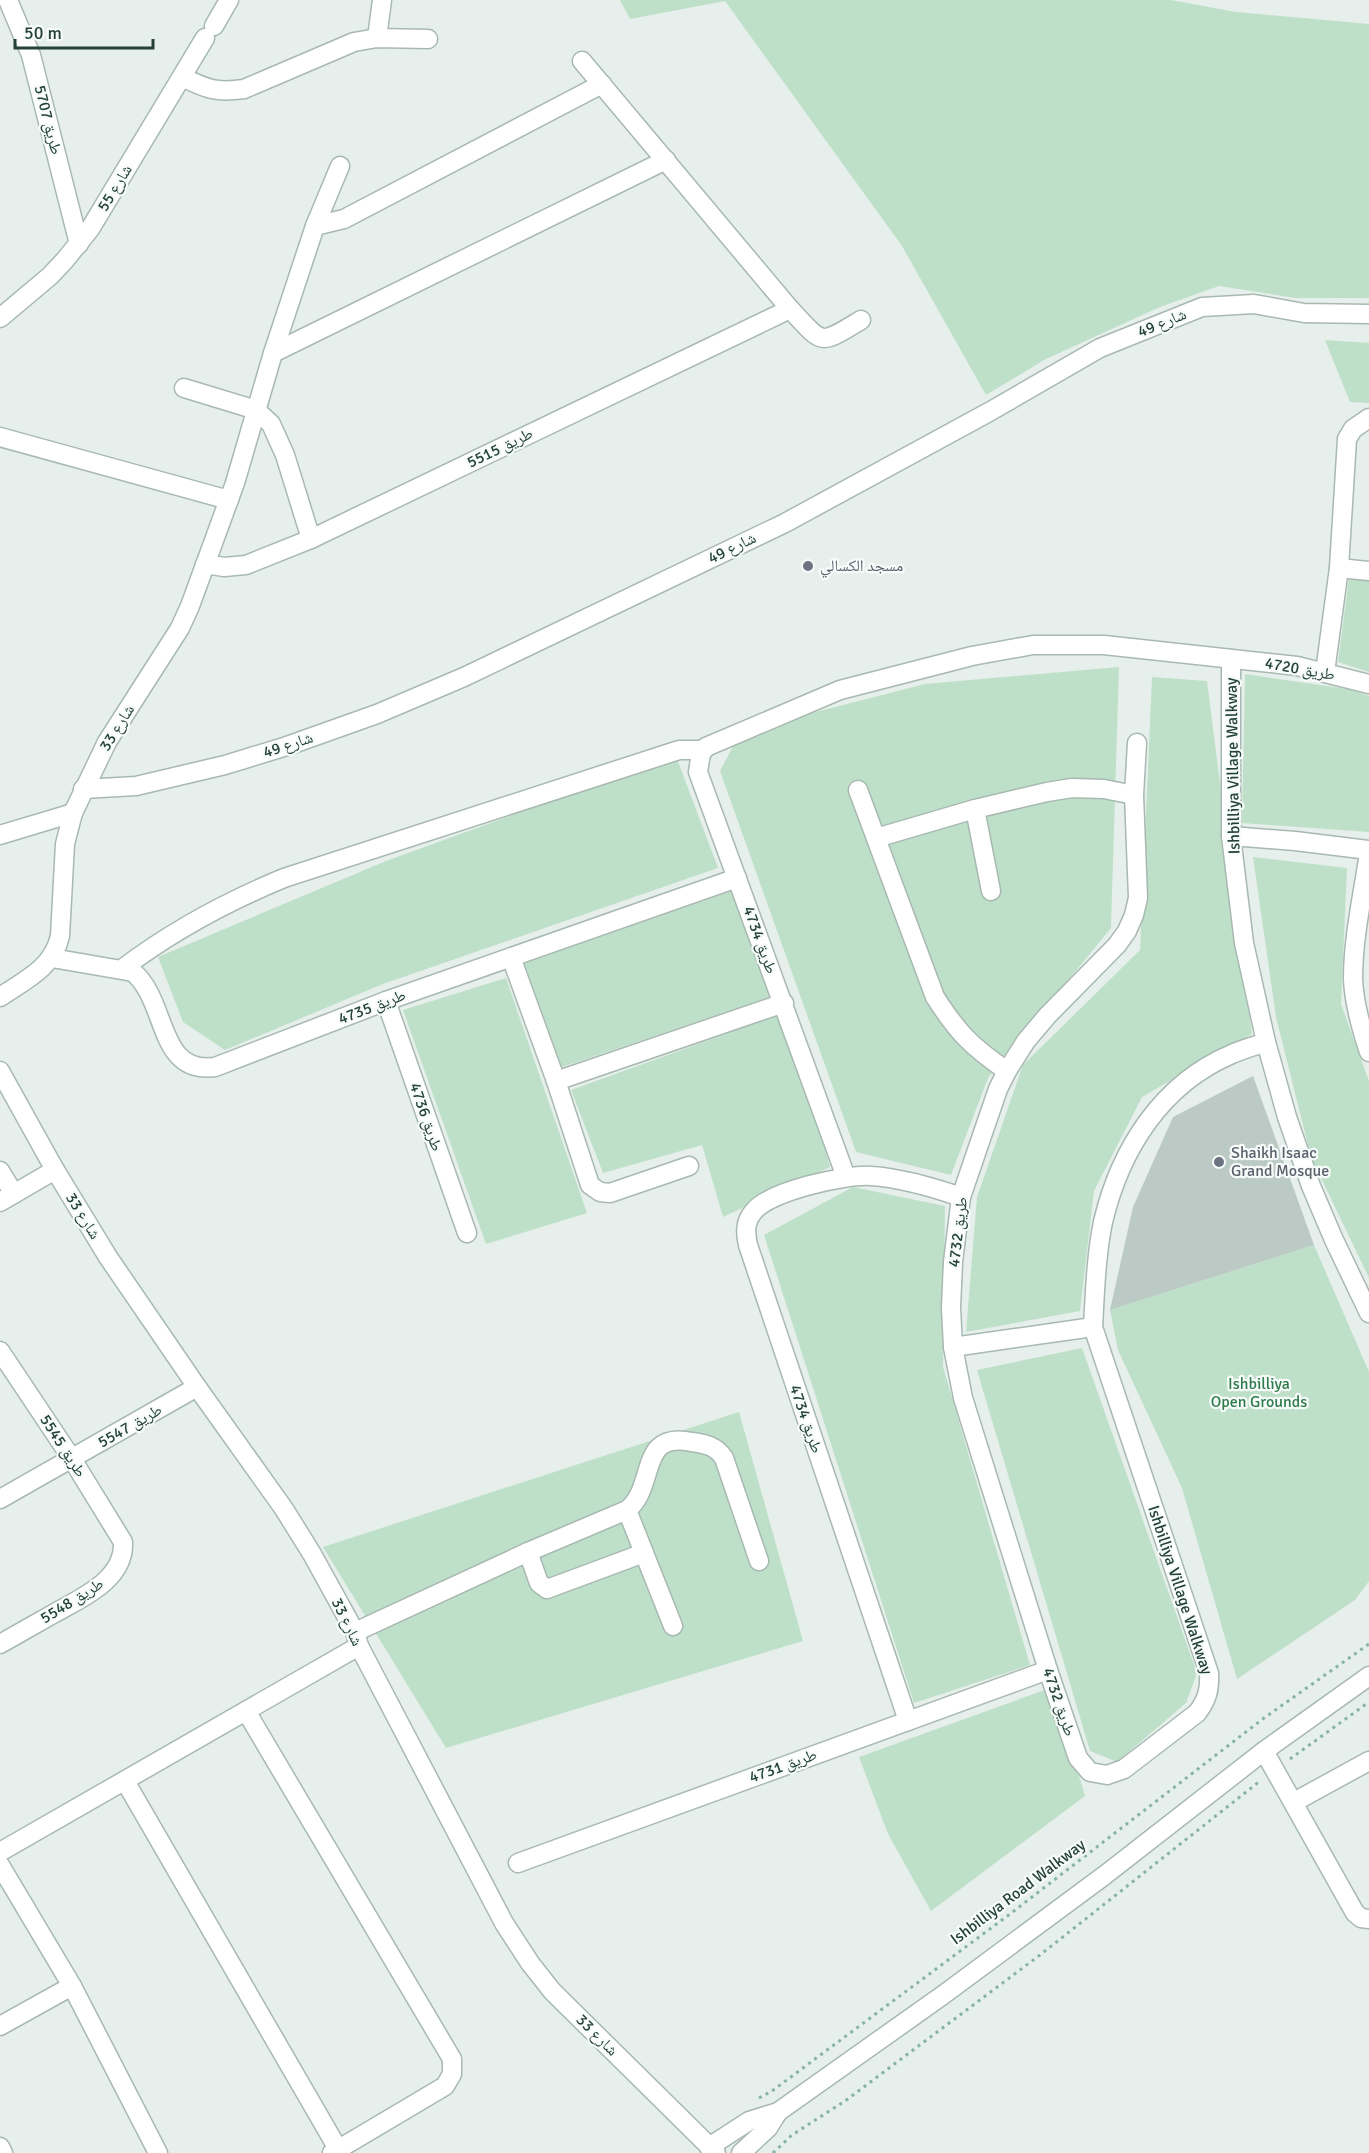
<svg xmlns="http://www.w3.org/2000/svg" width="1369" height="2153" font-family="Signika,'Noto Naskh Arabic',sans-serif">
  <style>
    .green { fill: #bfe0c8 }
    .building { fill: #bbcac4 }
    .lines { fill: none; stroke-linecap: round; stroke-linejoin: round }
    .minor-casing { stroke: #a8b8b2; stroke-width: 21 }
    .path { stroke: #86b3a5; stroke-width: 3; stroke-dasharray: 3 4.5; stroke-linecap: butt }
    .minor { stroke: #fff; stroke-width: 18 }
    .worship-dot { fill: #6b7280; stroke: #f7fbf9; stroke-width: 2 }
    .labels { text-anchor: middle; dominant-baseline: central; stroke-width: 4.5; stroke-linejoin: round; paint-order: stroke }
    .street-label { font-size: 16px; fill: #24423a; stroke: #f7fbf9 }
    .worship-label { font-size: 16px; fill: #5b616d; stroke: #f7fbf9; text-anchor: start }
    .park-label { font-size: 16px; fill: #2d7a4b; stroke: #f7fbf9 }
  </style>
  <rect width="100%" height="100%" fill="#e6efeb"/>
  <g class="green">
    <polygon points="620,0 1171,0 1236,12 1369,24 1369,298 1296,298 1219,286 1160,307 1046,359 986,395 902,246 725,1 630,19"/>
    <polygon points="1325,340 1369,343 1369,403 1350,402"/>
    <polygon points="1349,578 1369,579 1369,672 1338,662"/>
    <polygon points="1119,667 1111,928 988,1078 951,1175 856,1152 720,771 741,731 925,684"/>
    <polygon points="1245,674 1347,689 1369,696 1369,832 1242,823"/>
    <polygon points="1152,677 1207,681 1252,1034 1142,1097 1094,1191 1080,1311 966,1332 977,1197 1023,1065 1140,950"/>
    <polygon points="676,756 718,868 383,984 225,1050 183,1022 158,957 386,861"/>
    <polygon points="1253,857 1347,868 1341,1004 1369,1081 1369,1278 1311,1157 1276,1017"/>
    <polygon points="732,891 771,997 562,1067 524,963"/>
    <polygon points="506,978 587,1213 486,1244 403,1010"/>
    <polygon points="787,1012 830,1167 723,1217 702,1145 603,1173 571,1090"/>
    <polygon points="853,1187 945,1206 943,1367 1030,1665 914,1703 764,1235"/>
    <polygon points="1314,1245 1369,1372 1369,1581 1355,1600 1237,1679 1182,1488 1118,1350 1110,1310"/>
    <polygon points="1082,1348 1197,1673 1186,1703 1117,1762 1090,1751 977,1370"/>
    <polygon points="739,1412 803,1641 446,1748 323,1547"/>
    <polygon points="1053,1687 1085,1796 931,1911 888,1834 859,1757"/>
  </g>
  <polygon class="building" points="1253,1076 1314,1245 1110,1310 1133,1207 1173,1117"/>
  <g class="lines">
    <g class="minor-casing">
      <g id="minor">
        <polyline points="8,0 31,55 79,244"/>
        <polyline points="214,26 229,0"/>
        <polyline points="377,38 382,0"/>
        <path d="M582,61L790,309C824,345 818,346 861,320"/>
        <path d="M182,77C207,89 215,93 244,89L354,42L377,38L428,39"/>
        <polyline points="315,226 344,219 602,84"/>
        <polyline points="0,318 50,276 65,260 90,229 205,38"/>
        <polyline points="273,353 666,160"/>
        <polyline points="184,388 256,410 271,424 285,455 311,539"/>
        <polyline points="0,437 229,500"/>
        <polyline points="205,564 224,567 246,565 311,539 790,309"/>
        <polyline points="1339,568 1369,571"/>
        <polyline points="1231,659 1231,836 1244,943 1266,1042 1287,1117 1311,1186 1334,1240 1369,1313"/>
        <polyline points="1325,672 1339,568 1347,439 1353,429 1369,418"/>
        <path d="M1137,743L1134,795L1138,898L1134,915L1127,931L1117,945L1048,1015L1026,1041L1007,1071L998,1089L961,1197L953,1262L951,1308L953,1347L963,1398L1048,1670L1078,1758L1090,1772L1107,1775L1124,1769L1197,1713C1207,1700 1210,1690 1209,1673L1093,1327C1095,1292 1096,1256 1103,1222C1120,1150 1161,1084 1232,1054C1243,1049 1255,1046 1266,1042"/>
        <polyline points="83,789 136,786 225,765 287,746 377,714 464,677 785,523 989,412 1100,348 1202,307 1254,304 1304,313 1369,314"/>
        <path d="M858,790L935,997C958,1033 972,1047 1007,1071"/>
        <polyline points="975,809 991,891"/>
        <polyline points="0,835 73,813"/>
        <polyline points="1231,836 1295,841 1369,850"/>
        <polyline points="876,838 975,809 1047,792 1072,788 1104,789 1134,795"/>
        <path d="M1369,853C1363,894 1353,937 1353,979C1354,1004 1361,1028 1369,1052"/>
        <polyline points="511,957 556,1081 590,1185 600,1192 610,1193 689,1166"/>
        <path d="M52,958L133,972C168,1001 157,1075 215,1067L386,1001L737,878"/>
        <path d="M122,969C172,931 226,902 284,878L679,750H704"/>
        <path d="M0,997C25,980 53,968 60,936L65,844L73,813L107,742L180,628L190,606L235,483L273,353L315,226L340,166"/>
        <polyline points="386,1001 467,1233"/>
        <polyline points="0,1071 55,1170 108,1257 197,1387 284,1509 312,1554 355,1632 359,1646 504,1923 530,1963 552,1991 716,2153"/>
        <polyline points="556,1081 784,1003"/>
        <polyline points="0,1171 14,1194"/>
        <polyline points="846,1177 698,772 701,753 706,747 840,690 972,656 1033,645 1104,645 1297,666 1369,684"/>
        <polyline points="0,1202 55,1170"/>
        <polyline points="953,1347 1093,1327"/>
        <path d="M0,1351L72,1459L123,1542C125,1580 81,1598 53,1614C35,1624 18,1634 0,1644"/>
        <polyline points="0,1499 197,1387"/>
        <polyline points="627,1510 673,1626"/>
        <polyline points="528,1552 539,1583 547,1589 644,1553"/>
        <path d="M355,1632L528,1552L627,1510C657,1487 637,1430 692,1442C706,1444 716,1446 724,1458L759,1561"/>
        <polyline points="246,1711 452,2059 452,2074 445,2086 332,2153"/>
        <path d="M908,1721L748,1245C745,1232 745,1221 754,1211C770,1191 846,1174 871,1176C902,1178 932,1187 961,1197"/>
        <polyline points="1264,1751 1355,1913 1361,1918 1369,1919"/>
        <polyline points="125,1781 338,2149"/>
        <polyline points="1294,1802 1369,1761"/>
        <polyline points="0,1852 359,1646"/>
        <polyline points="518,1863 1048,1670"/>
        <polyline points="0,1865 72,1986 158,2153"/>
        <polyline points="0,2026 72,1986"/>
        <polyline points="0,2147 3,2153"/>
        <polyline points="709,2147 749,2121 778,2112 943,1995 1105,1875 1264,1751 1369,1676"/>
        <polyline points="741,2153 768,2128 778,2112"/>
      </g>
    </g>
    <g class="path">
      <polyline points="1290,1759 1369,1702"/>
      <polyline points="759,2098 772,2091 1010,1914 1264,1718 1369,1644"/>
      <polyline points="773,2153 792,2135 845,2101 1040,1955 1260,1781"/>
    </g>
    <use href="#minor" class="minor"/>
  </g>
  <g class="worship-dot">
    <circle cx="808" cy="566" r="6"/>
    <circle cx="1219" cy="1162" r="6"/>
  </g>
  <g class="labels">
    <g class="street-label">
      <text transform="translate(48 120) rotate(76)">طريق 5707</text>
      <text transform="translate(115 188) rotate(-59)">شارع 55</text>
      <text transform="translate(1162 323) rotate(-22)">شارع 49</text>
      <text transform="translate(500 448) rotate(-26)">طريق 5515</text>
      <text transform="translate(732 548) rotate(-26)">شارع 49</text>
      <text transform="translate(1300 669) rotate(10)">طريق 4720</text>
      <text transform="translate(117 728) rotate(-58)">شارع 33</text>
      <text transform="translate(288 745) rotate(-18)">شارع 49</text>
      <text transform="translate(1233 766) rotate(-91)">Ishbilliya Village Walkway</text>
      <text transform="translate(760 940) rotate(70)">طريق 4734</text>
      <text transform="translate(372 1007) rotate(-21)">طريق 4735</text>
      <text transform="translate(426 1117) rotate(71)">طريق 4736</text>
      <text transform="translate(83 1216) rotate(58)">شارع 33</text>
      <text transform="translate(958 1232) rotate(-83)">طريق 4732</text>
      <text transform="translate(806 1419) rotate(71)">طريق 4734</text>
      <text transform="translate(130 1426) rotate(-30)">طريق 5547</text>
      <text transform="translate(63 1446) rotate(57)">طريق 5545</text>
      <text transform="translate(1180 1590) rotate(72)">Ishbilliya Village Walkway</text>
      <text transform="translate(72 1601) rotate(-32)">طريق 5548</text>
      <text transform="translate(347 1622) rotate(64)">شارع 33</text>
      <text transform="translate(1059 1702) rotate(71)">طريق 4732</text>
      <text transform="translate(783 1766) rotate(-20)">طريق 4731</text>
      <text transform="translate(1018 1892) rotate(-37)">Ishbilliya Road Walkway</text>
      <text transform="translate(597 2035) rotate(45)">شارع 33</text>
    </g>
    <g class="worship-label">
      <text x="820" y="566">مسجد الكسالي</text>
      <text x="1231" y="1153">Shaikh Isaac<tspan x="1231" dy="18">Grand Mosque</tspan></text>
    </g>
    <g class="park-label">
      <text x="1259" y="1384">Ishbilliya<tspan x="1259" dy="18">Open Grounds</tspan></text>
    </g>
  </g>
  <path d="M15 39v9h138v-9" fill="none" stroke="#24423a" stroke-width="3"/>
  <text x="24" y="39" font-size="18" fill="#24423a" stroke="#f7fbf9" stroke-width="4.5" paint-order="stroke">50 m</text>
</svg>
